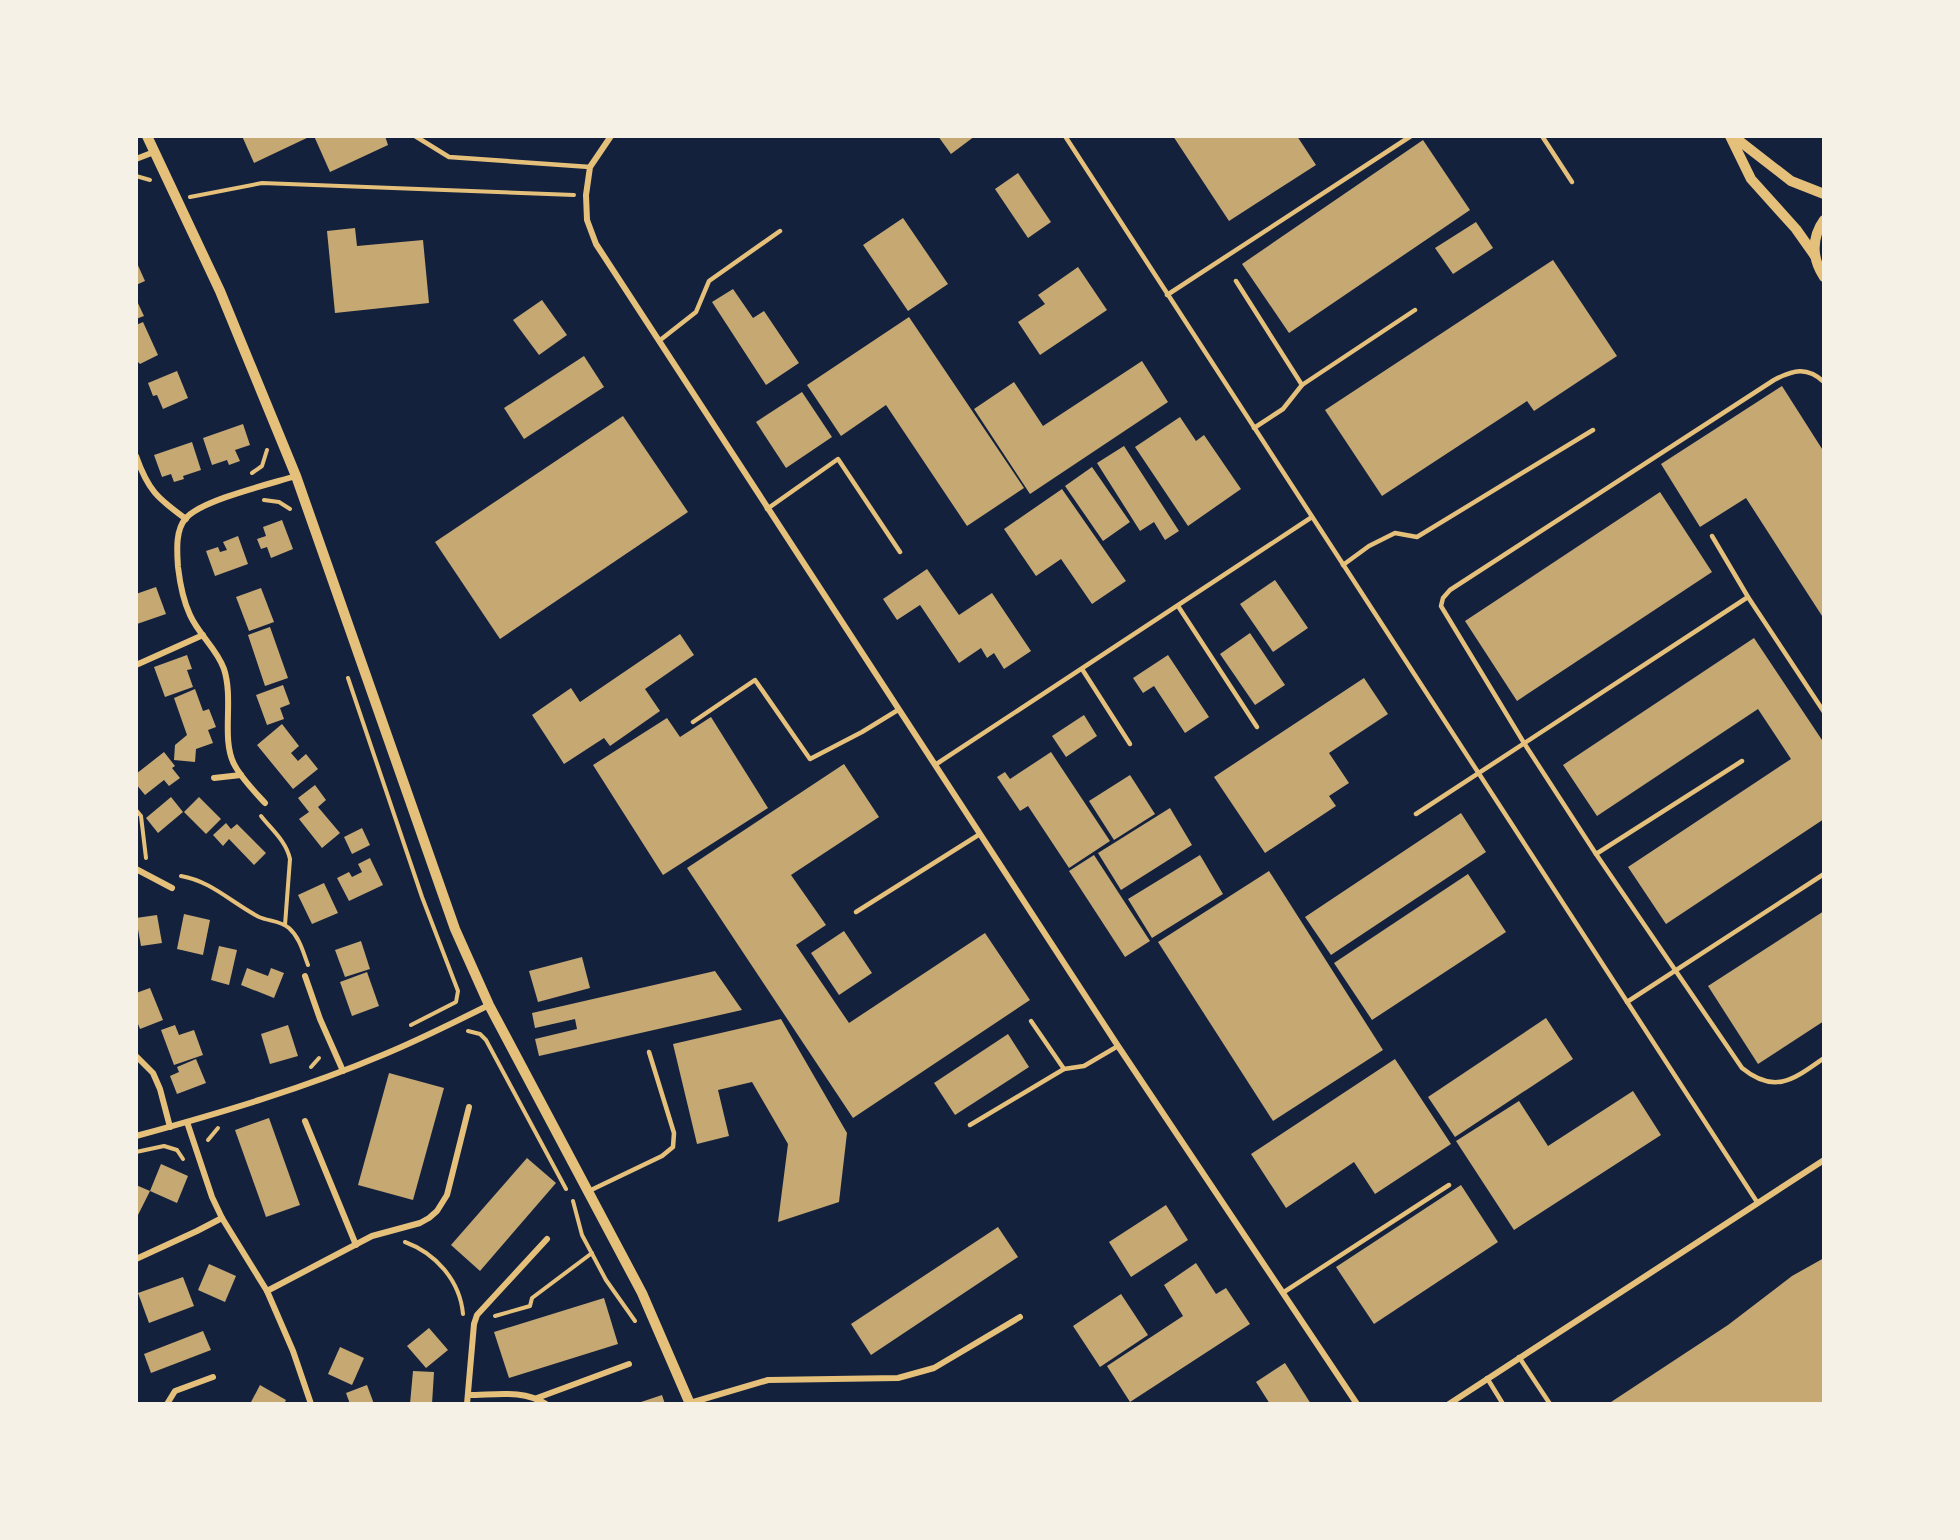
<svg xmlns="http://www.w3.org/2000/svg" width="1960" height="1540" font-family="Lato,sans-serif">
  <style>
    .building { fill: #c6a872 }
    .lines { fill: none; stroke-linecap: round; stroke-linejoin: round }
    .path { stroke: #e5c07b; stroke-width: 4 }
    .service { stroke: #e5c07b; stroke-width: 4.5 }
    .minor { stroke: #e5c07b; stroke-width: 6 }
    .tertiary { stroke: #e5c07b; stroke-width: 10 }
  </style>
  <rect width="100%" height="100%" fill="#14213d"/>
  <g class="building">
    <polygon points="242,136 311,136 254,163"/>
    <polygon points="314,136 385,136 388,145 330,172"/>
    <polygon points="938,136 975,136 951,154"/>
    <polygon points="1173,136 1297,136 1316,165 1229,221"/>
    <polygon points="1423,140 1470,210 1289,333 1242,264"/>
    <polygon points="1018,173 1051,222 1028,238 995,189"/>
    <polygon points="903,218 948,284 908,311 863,245"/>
    <polygon points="1476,222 1493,248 1453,274 1435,248"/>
    <polygon points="355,228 357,246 423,240 429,303 335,313 327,231"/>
    <polygon points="1553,260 1617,356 1534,411 1527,401 1382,496 1325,410"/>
    <polygon points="136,261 145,281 136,285"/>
    <polygon points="1078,267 1107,310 1040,355 1018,322 1045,304 1038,295"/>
    <polygon points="733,289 753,318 764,311 799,363 766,385 712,302"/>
    <polygon points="136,299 144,316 136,319"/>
    <polygon points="542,300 567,335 539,355 513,320"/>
    <polygon points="909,317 1024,488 967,526 886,405 841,436 807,385"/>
    <polygon points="143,322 158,355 140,364 136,360 136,325"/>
    <polygon points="584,356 604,387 524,439 504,408"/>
    <polygon points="1142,361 1168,402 1030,494 974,409 1014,382 1043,426"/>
    <polygon points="177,371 188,398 163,409 157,395 153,396 148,383"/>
    <polygon points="1782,386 1824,452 1824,619 1746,498 1700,527 1661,464"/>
    <polygon points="802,392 832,437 786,468 756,422"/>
    <polygon points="623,416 688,512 500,639 435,542"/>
    <polygon points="1180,417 1196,441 1204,435 1241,489 1188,526 1135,447"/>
    <polygon points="243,424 250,445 235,450 240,461 229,465 227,460 212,465 203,438"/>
    <polygon points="192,442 201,470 183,476 184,479 174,482 171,474 162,477 154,455"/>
    <polygon points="1124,446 1179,531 1165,540 1154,522 1140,531 1097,463"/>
    <polygon points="1092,467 1130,522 1103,541 1065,486"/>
    <polygon points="1062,489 1126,581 1092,604 1061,559 1036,576 1004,529"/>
    <polygon points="1660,492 1712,572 1517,701 1465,621"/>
    <polygon points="282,520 293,549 271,558 267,547 261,549 257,539 266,536 263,527"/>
    <polygon points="238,536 248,564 215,576 206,551 218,547 220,552 227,550 223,542"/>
    <polygon points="927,569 959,615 992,593 1031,651 1004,669 994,653 987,658 981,648 959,663 920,605 897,620 883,599"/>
    <polygon points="1275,580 1308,628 1273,652 1240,604"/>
    <polygon points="156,587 166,614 137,624 136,594"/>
    <polygon points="261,588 274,622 249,631 236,597"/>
    <polygon points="270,627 288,678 265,686 248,635"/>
    <polygon points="1250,633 1285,685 1255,705 1220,654"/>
    <polygon points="680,634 694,655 645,689 660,711 610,746 604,738 564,764 532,715 571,688 580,702"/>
    <polygon points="1754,638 1824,743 1824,819 1666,924 1628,867 1791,759 1758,709 1597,816 1563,765"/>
    <polygon points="187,655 192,669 187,670 193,687 165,697 154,667"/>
    <polygon points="1168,655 1209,717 1185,733 1154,686 1143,693 1133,678"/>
    <polygon points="1364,678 1388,714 1329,753 1349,783 1329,796 1336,806 1265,853 1214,777"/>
    <polygon points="283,685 290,704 280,708 284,719 267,725 256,695"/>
    <polygon points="195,689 203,711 209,709 216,727 208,730 213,743 196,749 195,762 174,760 175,745 187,735 174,698"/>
    <polygon points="1084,715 1097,736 1066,757 1052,736"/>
    <polygon points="711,717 768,808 663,875 593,765 667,718 680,737"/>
    <polygon points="282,724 299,746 291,753 298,761 306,754 318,769 293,789 257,745"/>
    <polygon points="164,752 175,766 172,768 180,778 169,786 164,780 145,795 136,784 136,774"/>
    <polygon points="1051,752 1110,841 1069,868 1028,806 1020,811 997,777 1005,772 1010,779"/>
    <polygon points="844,764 879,817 791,875 826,925 796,945 849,1023 985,933 1030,1000 853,1118 687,868"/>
    <polygon points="1130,775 1155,814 1114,840 1089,801"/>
    <polygon points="315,785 326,800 318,807 340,833 322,848 299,819 309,812 298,798"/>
    <polygon points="171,797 183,812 158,833 146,818"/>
    <polygon points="199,797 221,819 206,834 184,812"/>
    <polygon points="1170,808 1192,845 1121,890 1098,853"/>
    <polygon points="1461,813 1486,852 1331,955 1305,917"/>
    <polygon points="226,823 231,829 237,824 266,853 254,865 229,839 223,846 213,835"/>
    <polygon points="362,828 370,845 352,854 344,837"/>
    <polygon points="1094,855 1150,941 1125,957 1069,871"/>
    <polygon points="1200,855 1223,894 1152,938 1128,899"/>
    <polygon points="370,858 383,885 349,901 337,878 349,872 352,877 362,872 358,864"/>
    <polygon points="1269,871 1383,1050 1273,1121 1158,942"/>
    <polygon points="1468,874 1506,932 1372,1020 1334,963"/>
    <polygon points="324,883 338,913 312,924 298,895"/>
    <polygon points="1824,911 1824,1021 1758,1064 1708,986"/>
    <polygon points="184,914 210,920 203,955 177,949"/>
    <polygon points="157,915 162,943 141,946 136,918"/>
    <polygon points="844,931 872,973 839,995 811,953"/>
    <polygon points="361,941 370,969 345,977 335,950"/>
    <polygon points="219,946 237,950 229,985 211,980"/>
    <polygon points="582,957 590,988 538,1002 529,971"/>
    <polygon points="247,968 268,976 271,968 284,973 274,998 241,985"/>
    <polygon points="715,971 742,1010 539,1056 535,1039 577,1029 575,1019 535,1028 532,1013"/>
    <polygon points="367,972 379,1006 352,1016 340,982"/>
    <polygon points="150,988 163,1020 140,1029 136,1019 136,993"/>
    <polygon points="1546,1018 1573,1059 1455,1137 1428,1097"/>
    <polygon points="781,1019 847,1133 839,1202 778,1222 788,1144 752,1082 718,1090 729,1136 697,1144 673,1044"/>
    <polygon points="175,1025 179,1035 194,1030 203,1055 174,1065 161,1030"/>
    <polygon points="288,1025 298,1056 270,1064 261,1034"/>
    <polygon points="1008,1034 1029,1067 955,1115 934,1083"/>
    <polygon points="196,1059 206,1083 177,1094 170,1076 179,1072 177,1067"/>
    <polygon points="1395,1059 1451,1144 1375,1194 1354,1162 1286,1208 1251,1154"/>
    <polygon points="389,1073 444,1088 413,1200 358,1185"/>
    <polygon points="1633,1091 1661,1135 1514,1230 1456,1141 1519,1101 1548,1146"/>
    <polygon points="269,1118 300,1205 266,1217 235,1130"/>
    <polygon points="527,1158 556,1183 480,1271 451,1245"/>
    <polygon points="161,1164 188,1176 177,1203 150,1191"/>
    <polygon points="136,1185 150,1191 136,1219"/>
    <polygon points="1461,1185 1498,1242 1374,1324 1336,1267"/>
    <polygon points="1166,1205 1188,1240 1131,1277 1109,1242"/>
    <polygon points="998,1227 1018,1257 871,1355 851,1324"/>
    <polygon points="1824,1258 1824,1404 1608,1404 1728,1325 1792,1276"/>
    <polygon points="1196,1263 1216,1294 1226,1288 1250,1324 1130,1402 1107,1366 1183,1316 1164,1285"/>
    <polygon points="209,1264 236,1276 225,1302 198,1290"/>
    <polygon points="183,1277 194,1306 149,1323 138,1293"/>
    <polygon points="1121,1294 1148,1335 1100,1367 1073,1326"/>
    <polygon points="604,1298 618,1344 509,1378 494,1332"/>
    <polygon points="429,1328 448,1350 426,1368 407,1346"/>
    <polygon points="203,1331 211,1350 151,1373 144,1354"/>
    <polygon points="340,1347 364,1358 352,1385 328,1374"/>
    <polygon points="1285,1363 1311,1404 1270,1404 1256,1382"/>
    <polygon points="413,1371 434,1372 432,1404 410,1404"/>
    <polygon points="260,1385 286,1400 284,1404 250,1404"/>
    <polygon points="367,1385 374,1404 350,1404 346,1393"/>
    <polygon points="662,1395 665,1404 638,1404 638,1403"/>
  </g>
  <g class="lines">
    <g class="path">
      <polyline points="136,176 150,180"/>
      <polyline points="190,197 262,183 574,195"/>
      <polyline points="252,473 262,466 267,450"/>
      <polyline points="264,500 279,502 290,509"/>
      <polyline points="348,678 422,897 458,991 456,1002 411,1025"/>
      <polyline points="136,810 141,816 146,858"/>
      <path d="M261,816C272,830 286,841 290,859L285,925"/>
      <path d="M181,876C211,881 232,903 259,917C268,921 281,921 289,928C300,938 303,952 308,965"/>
      <polyline points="468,1031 480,1034 486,1040 566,1189"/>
      <polyline points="311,1067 319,1058"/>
      <polyline points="208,1140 218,1128"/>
      <polyline points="136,1152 164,1146 177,1150 183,1159"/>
      <polyline points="573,1201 582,1235 606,1280 635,1321"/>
      <path d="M405,1242C435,1253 460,1280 463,1314"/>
      <polyline points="495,1316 530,1306 532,1298 592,1253"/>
    </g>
    <g class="service">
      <polyline points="415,136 449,157 590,167"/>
      <polyline points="1065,136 1757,1202"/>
      <polyline points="1542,136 1572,182"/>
      <polyline points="1236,281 1302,385"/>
      <polyline points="1167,295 1411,136"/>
      <polyline points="659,341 696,312 709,281 780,231"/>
      <polyline points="1254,428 1283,409 1302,385 1415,310"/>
      <polyline points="767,509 838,459 900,552"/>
      <polyline points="1712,536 1748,597"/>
      <polyline points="1343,565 1369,546 1395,533 1417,537 1593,430"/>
      <polyline points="1178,606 1257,727"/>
      <polyline points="1082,669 1130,744"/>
      <polyline points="693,722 755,680 810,759 862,732 898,710"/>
      <path d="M1742,761L1596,854L1524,743L1441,606L1443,598L1450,590L1774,380C1793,370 1807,366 1824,382"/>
      <polyline points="935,765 1312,517"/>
      <polyline points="1416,814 1748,597 1824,712"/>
      <path d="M1596,854L1742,1068C1775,1095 1794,1079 1824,1058"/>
      <polyline points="856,912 980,834"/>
      <polyline points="1627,1002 1824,874"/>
      <polyline points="1031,1021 1064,1069 1084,1066 1118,1046"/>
      <polyline points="970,1125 1064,1069"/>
      <polyline points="589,1191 662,1156 673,1147 674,1133 649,1052"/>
      <polyline points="1284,1292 1449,1185"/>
      <polyline points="1519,1357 1550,1404"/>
      <polyline points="1487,1378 1503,1404"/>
    </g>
    <g class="minor">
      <polyline points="611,136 590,167 586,195 587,220 596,244 1118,1046 1357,1404"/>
      <polyline points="136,159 154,152"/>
      <path d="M136,456C148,490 157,498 186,519"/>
      <polyline points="136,665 203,635"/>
      <polyline points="214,778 241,775"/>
      <path d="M265,803C254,791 241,778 234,764C221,738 234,700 224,669C217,649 199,635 190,615C183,600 180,584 178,567C177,552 175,530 186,518C202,500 270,484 296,476"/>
      <polyline points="136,869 172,888"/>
      <polyline points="305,976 320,1019 343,1071"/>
      <polyline points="136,1056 153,1073 160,1089 170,1127"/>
      <polyline points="305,1121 356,1245"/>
      <polyline points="187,1122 212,1197 222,1218 267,1291 293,1351 311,1404"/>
      <path d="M136,1136C220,1113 305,1088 385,1054C421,1039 455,1022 489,1005"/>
      <polyline points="136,1259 197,1231 222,1218"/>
      <polyline points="267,1291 372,1236 420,1223 429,1218 437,1211 447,1195 469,1107"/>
      <path d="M468,1395C495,1395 523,1389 546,1404"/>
      <polyline points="537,1398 629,1364"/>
      <polyline points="690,1403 768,1380 898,1378 934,1368 1020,1317"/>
      <polyline points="167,1404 175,1391 213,1377"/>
      <polyline points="467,1404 474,1324 477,1315 547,1239"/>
      <polyline points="1449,1404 1824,1160"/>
    </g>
    <g class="tertiary">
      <polyline points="147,136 220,291 296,476 455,929 489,1005 642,1293 690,1404"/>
      <polyline points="1730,136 1751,179 1796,229 1815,256"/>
      <polyline points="1733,136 1791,181 1824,194"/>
      <path d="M1824,220C1811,238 1812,259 1824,277"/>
    </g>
  </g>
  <rect width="1960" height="1540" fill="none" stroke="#f6f1e7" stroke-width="276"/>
</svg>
